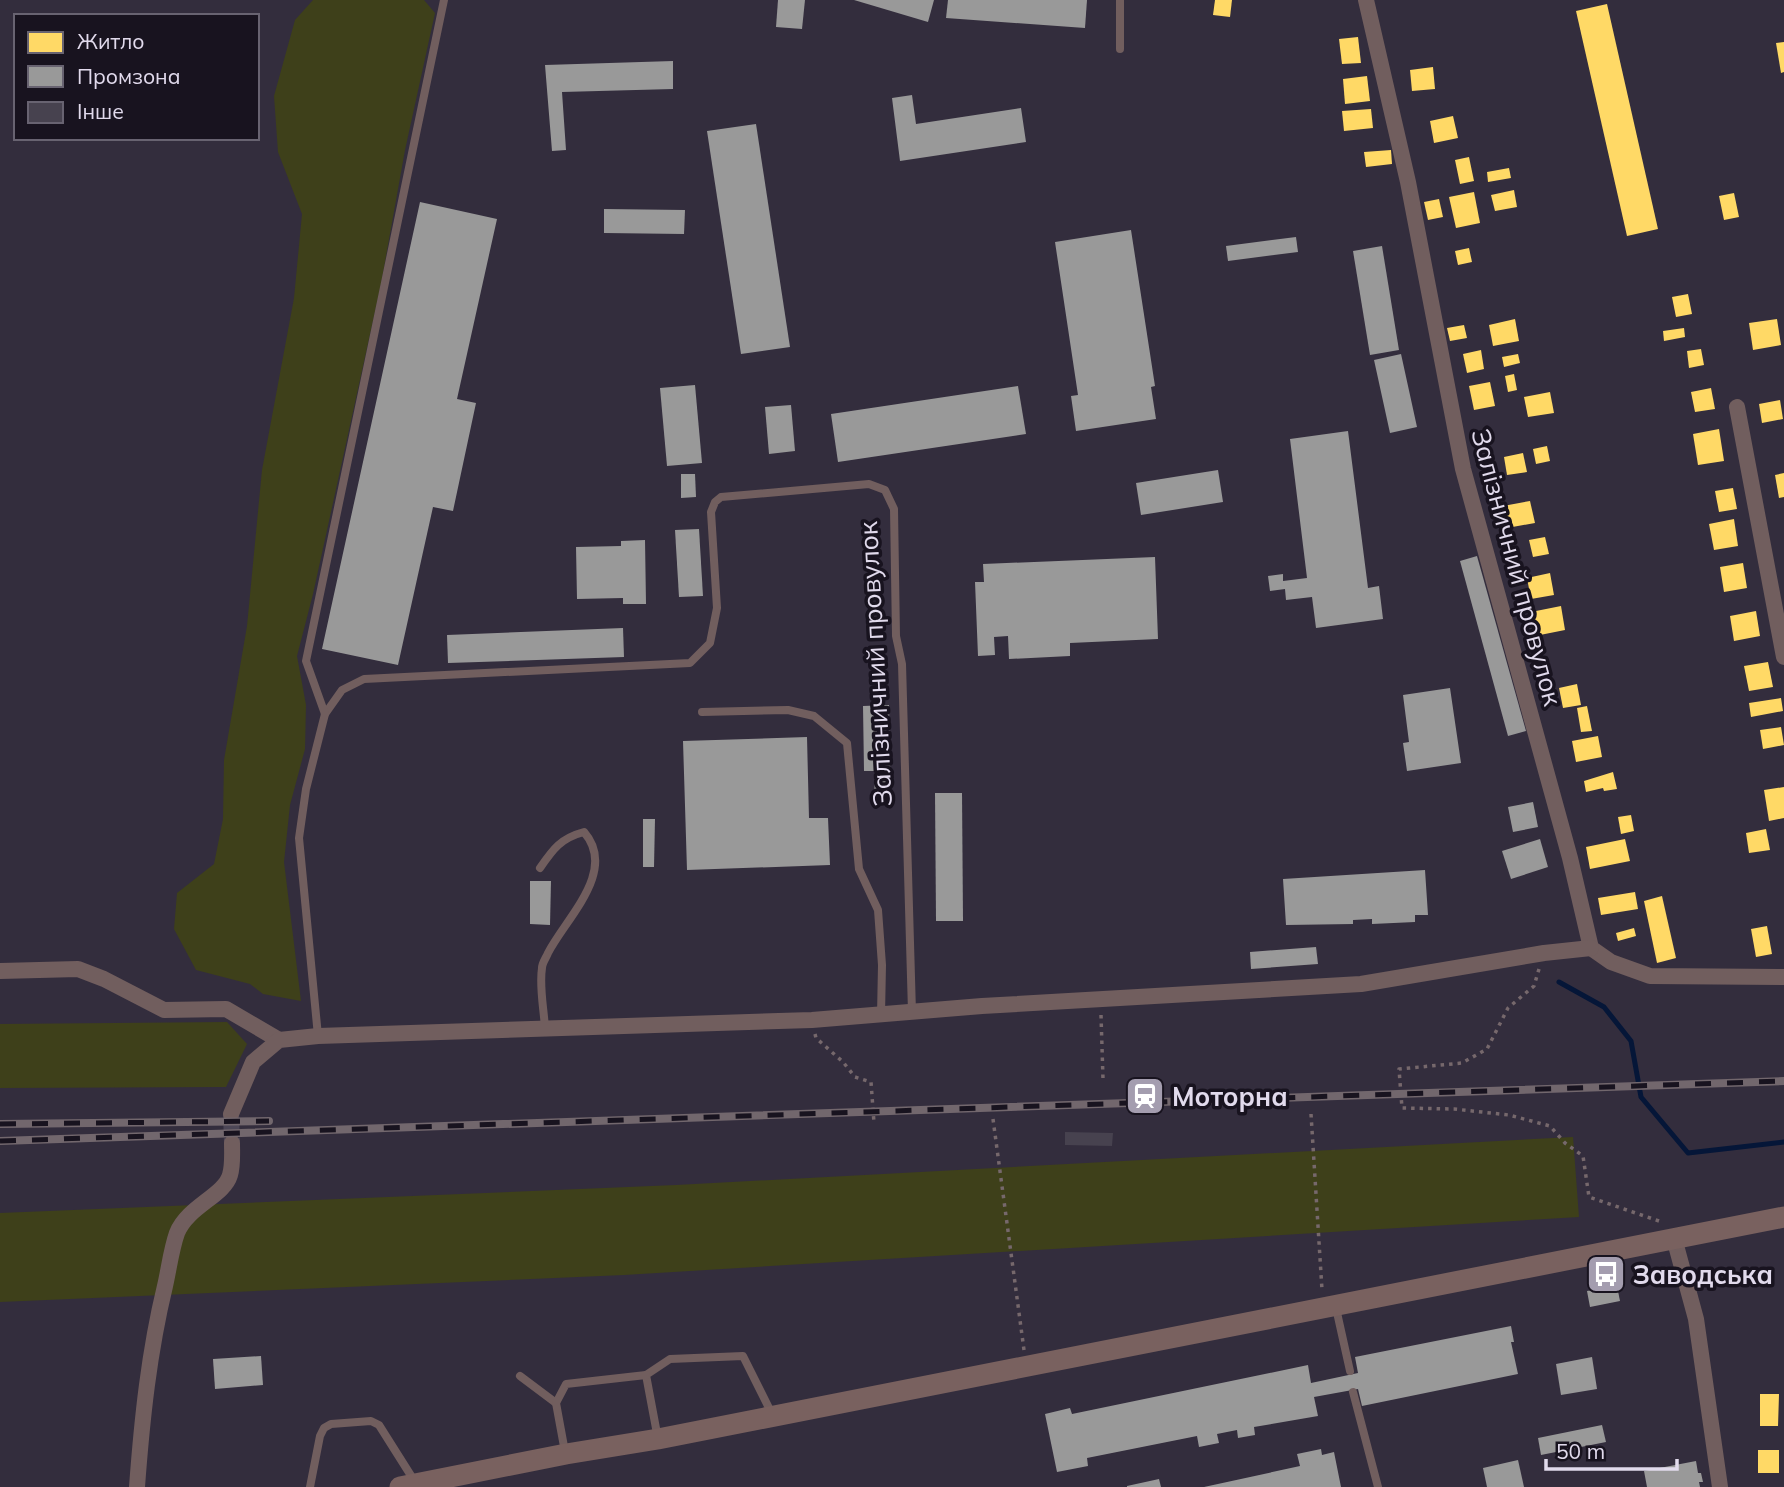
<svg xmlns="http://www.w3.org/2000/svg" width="1784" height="1487" font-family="Mulish,sans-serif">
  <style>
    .green { fill: #3e401a }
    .homes { fill: #ffd966 }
    .industry { fill: #999 }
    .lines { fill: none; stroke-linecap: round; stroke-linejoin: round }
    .stream { stroke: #051638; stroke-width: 5 }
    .building { fill: #47424f }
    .street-tunnel { stroke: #4d4757; stroke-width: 16; stroke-dasharray: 16 8; stroke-linecap: butt }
    .path { stroke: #76686c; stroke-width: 3.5; stroke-dasharray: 3.5 5; stroke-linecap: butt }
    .lane { stroke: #715e5e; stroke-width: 8 }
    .street { stroke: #715e5e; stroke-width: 16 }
    .secondary { stroke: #79615f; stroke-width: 21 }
    .rail-casing { stroke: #72676d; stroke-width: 8 }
    .rail { stroke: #18131f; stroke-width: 5; stroke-dasharray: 16; stroke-linecap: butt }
    .labels { text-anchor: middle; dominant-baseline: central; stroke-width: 7; stroke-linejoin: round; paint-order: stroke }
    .street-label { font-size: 26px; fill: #e1daec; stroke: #18131f }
    .poi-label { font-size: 26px; font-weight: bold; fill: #e1daec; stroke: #18131f; text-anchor: start }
  </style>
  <rect width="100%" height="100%" fill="#332d3d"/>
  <g class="green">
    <polygon points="313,0 424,0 435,13 405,150 381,284 313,594 297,656 306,705 305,749 290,805 284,862 301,1001 263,994 250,984 196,970 174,929 177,893 214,864 223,819 224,760 247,626 262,470 294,298 302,214 278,152 274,96 295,20"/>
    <polygon points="227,1022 247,1044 226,1087 0,1088 0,1024"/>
    <polygon points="1573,1137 1579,1217 624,1275 0,1302 0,1213 676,1185"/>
  </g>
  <g class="homes">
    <polygon points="1215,0 1232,0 1230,17 1213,15"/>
    <polygon points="1607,4 1658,229 1627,236 1576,11"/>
    <polygon points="1358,37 1361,63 1342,64 1339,39"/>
    <polygon points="1784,42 1784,72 1781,73 1776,43"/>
    <polygon points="1433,67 1435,89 1412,91 1410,70"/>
    <polygon points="1367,76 1370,101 1345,104 1343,79"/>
    <polygon points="1371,109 1373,128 1344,131 1342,111"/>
    <polygon points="1453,116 1458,138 1434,143 1430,121"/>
    <polygon points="1391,150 1392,164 1366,167 1364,152"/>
    <polygon points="1469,157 1474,181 1460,184 1455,160"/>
    <polygon points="1509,168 1511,178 1488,182 1487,172"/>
    <polygon points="1514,190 1517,207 1495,211 1491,195"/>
    <polygon points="1474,192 1480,223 1456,228 1449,197"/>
    <polygon points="1734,193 1739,217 1724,220 1719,196"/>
    <polygon points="1439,199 1443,217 1428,220 1424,202"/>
    <polygon points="1469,248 1472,262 1458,265 1455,251"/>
    <polygon points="1688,294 1692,314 1676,317 1672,297"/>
    <polygon points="1515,319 1519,341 1493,346 1489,325"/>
    <polygon points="1777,319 1781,345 1753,350 1749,323"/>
    <polygon points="1464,325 1467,338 1450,341 1447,328"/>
    <polygon points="1684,328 1685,337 1664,341 1663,331"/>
    <polygon points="1701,349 1704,365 1689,368 1687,351"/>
    <polygon points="1481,350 1484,369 1467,373 1463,354"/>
    <polygon points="1518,354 1520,363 1504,367 1502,357"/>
    <polygon points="1514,374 1517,390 1508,392 1505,376"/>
    <polygon points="1490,382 1495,406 1474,410 1469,386"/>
    <polygon points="1711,388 1715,409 1695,412 1691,392"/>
    <polygon points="1550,392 1554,413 1528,417 1524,397"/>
    <polygon points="1780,400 1783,419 1762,423 1759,404"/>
    <polygon points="1719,429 1724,461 1698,465 1693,434"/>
    <polygon points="1547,446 1550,461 1536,464 1533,449"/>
    <polygon points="1523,453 1527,472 1507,475 1504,457"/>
    <polygon points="1784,473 1784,497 1779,498 1775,475"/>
    <polygon points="1733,488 1737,509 1719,512 1715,491"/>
    <polygon points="1530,501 1535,523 1507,528 1503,506"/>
    <polygon points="1734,519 1738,546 1714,550 1709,524"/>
    <polygon points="1545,537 1549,554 1533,557 1529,540"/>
    <polygon points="1743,563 1747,588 1724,592 1720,567"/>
    <polygon points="1550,573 1554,595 1531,599 1527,578"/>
    <polygon points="1561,606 1565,630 1535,636 1531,612"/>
    <polygon points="1756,611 1760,636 1734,641 1730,616"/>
    <polygon points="1768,662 1773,687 1749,691 1744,666"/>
    <polygon points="1577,684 1581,705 1563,708 1559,688"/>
    <polygon points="1781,698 1783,711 1751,717 1749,703"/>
    <polygon points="1587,706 1592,731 1581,732 1577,708"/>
    <polygon points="1781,727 1784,745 1763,749 1760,730"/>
    <polygon points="1598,736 1602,757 1576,762 1572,741"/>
    <polygon points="1613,772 1617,789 1604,791 1603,788 1586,792 1584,781"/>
    <polygon points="1784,787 1784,818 1769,821 1764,790"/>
    <polygon points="1631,815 1634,831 1621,834 1618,817"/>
    <polygon points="1766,829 1770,850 1749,853 1746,833"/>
    <polygon points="1625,839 1630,861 1590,869 1586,847"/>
    <polygon points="1635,892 1638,909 1601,915 1598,898"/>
    <polygon points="1662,896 1676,958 1657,963 1644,901"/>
    <polygon points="1767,926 1772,954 1756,957 1751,929"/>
    <polygon points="1634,928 1636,936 1618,941 1616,933"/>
    <polygon points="1760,1394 1779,1394 1778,1426 1760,1426"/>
    <rect x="1758" y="1450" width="21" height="23"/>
  </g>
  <g class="industry">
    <polygon points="778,0 805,0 802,29 776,27"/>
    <polygon points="854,0 934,0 928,22"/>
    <polygon points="948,0 1087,0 1085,28 946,18"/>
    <polygon points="673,61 673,89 562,92 566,150 552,151 545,65"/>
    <polygon points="912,95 916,124 1021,108 1026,142 900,161 892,98"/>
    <polygon points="756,124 790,347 741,354 707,131"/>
    <polygon points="420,202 497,219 457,399 476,403 453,511 433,507 398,665 322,649"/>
    <polygon points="604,209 685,210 684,234 604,233"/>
    <polygon points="1131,230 1155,386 1151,387 1156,419 1076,431 1071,396 1078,395 1055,242"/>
    <polygon points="1296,237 1298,252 1228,261 1226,246"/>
    <polygon points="1382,246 1399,350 1370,355 1353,251"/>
    <polygon points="1401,354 1417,427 1390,433 1374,360"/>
    <polygon points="695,385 702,463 667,466 660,388"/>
    <polygon points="1018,386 1026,434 838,462 831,414"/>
    <polygon points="791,405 795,451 769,454 765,407"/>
    <polygon points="1348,431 1368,588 1379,586 1383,619 1316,628 1312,597 1286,600 1285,589 1270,591 1268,576 1283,574 1283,581 1307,578 1290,439"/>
    <polygon points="1218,470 1223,502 1141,515 1136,483"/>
    <polygon points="681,474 695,474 696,497 681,498"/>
    <polygon points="699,529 703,596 679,597 675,530"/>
    <polygon points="645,540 646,604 623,604 623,598 577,599 576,547 621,546 621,541"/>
    <polygon points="1477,556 1526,731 1508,736 1460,561"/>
    <polygon points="1155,557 1158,639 1070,643 1070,656 1009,659 1008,636 994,637 995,655 978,656 975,582 984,582 983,564"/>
    <polygon points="623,628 624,657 448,663 447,635"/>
    <polygon points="1450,688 1461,763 1407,771 1403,743 1409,742 1403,695"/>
    <polygon points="889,705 891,805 874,805 875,771 864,771 863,706"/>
    <polygon points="807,737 809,818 828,818 830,865 687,870 683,741"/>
    <polygon points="935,793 962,793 963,921 936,921"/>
    <polygon points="1533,802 1538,827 1513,832 1508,807"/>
    <polygon points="643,819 655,819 654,867 643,867"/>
    <polygon points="1540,839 1548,867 1511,879 1502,851"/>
    <polygon points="1425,870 1428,915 1415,915 1415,922 1372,924 1372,919 1353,920 1353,924 1286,925 1283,879"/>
    <polygon points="530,881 551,881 550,925 530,924"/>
    <polygon points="1316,947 1318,964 1251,969 1250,952"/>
    <polygon points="1617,1286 1620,1301 1590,1307 1587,1291"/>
    <polygon points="1511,1326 1514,1342 1511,1342 1518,1374 1362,1406 1358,1389 1314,1397 1318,1416 1254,1427 1255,1435 1238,1438 1237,1430 1217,1434 1219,1443 1199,1447 1197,1436 1087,1458 1088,1466 1057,1472 1045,1414 1070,1408 1072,1414 1308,1365 1311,1383 1358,1373 1355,1357"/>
    <polygon points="261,1356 263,1385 215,1389 213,1359"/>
    <polygon points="1592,1357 1597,1389 1561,1395 1556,1364"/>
    <polygon points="1602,1425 1606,1442 1541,1455 1538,1438"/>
    <polygon points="1321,1449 1322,1455 1334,1452 1341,1487 1204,1487 1300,1466 1297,1454"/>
    <polygon points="1518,1460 1524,1487 1487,1487 1483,1468"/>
    <polygon points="1696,1461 1698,1473 1701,1473 1703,1482 1699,1482 1700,1487 1647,1487 1644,1471"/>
    <polygon points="1159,1479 1161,1487 1127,1487 1127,1486"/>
  </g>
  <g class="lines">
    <polyline class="stream" points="1559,982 1604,1007 1631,1041 1641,1097 1688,1153 1784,1142"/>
  </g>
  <polygon class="building" points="1065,1132 1113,1133 1112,1146 1065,1145"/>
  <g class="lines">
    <polyline class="street-tunnel" points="231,1114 232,1143"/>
    <g class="path">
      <polyline points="1539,969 1534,986 1508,1008 1487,1049 1462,1063 1399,1069 1402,1108 1454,1109 1509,1115 1550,1126 1565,1143 1583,1156 1589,1197 1659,1221"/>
      <polyline points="1101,1015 1103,1079"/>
      <polyline points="815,1034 816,1038 843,1062 855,1077 871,1082 874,1123"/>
      <polyline points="1311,1114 1322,1290"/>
      <polyline points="993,1119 1024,1350"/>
    </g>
    <g class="lane">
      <polyline points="1120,49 1120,0"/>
      <polyline points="702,712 788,710 814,716 847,743 859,869 878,910 882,965 881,1015"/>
      <polyline points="325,714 342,690 364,679 690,663 710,643 717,608 711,512 715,502 721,497 869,484 885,490 894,509 896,636 902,664 912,1012"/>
      <path d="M540,868C553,849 561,838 584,832C618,871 566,918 548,953C546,958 542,963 542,968C539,987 544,1009 545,1029"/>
      <polyline points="318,1036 299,838 306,789 325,714 306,661 444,0"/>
      <polyline points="1336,1308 1350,1371"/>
      <polyline points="520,1376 556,1403"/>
      <polyline points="1353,1392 1378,1487"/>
      <polyline points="658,1439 646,1375 670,1359 743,1356 773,1416"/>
      <polyline points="565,1452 556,1403 566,1384 646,1375"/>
      <polyline points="310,1487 320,1436 324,1428 331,1424 371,1421 379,1425 415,1482"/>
    </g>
    <g class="street">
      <polyline points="1366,0 1408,182 1463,469 1570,858 1591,948 1611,962 1650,976 1784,977"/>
      <polyline points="1737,407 1784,657"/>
      <polyline points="0,971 78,969 104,979 164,1010 226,1009 279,1040"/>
      <polyline points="231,1114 253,1062 279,1040 318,1036 812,1020 982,1006 1361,984 1544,953 1591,948"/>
      <polyline points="1674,1238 1696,1319 1720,1487"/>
      <path d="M137,1487C142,1419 149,1352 165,1286C169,1269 171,1250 177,1233C188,1206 224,1196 230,1175C233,1165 232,1153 232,1143"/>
    </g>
    <polyline class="secondary" points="400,1487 566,1454 658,1439 1784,1217"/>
    <g class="rail-casing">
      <g id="rail">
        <polyline points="0,1124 269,1121"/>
        <polyline points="0,1141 1784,1081"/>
      </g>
    </g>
    <use href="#rail" class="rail"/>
  </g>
  <defs>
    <g id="station-square" transform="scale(2.0125)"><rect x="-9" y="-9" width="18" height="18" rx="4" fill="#a49daf" stroke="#18131f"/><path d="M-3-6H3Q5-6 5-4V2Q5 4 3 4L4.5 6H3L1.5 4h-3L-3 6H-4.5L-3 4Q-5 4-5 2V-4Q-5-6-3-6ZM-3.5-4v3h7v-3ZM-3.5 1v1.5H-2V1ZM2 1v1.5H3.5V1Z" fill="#fff"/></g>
    <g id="bus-square" transform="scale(2.0125)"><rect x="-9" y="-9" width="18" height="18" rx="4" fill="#a49daf" stroke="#18131f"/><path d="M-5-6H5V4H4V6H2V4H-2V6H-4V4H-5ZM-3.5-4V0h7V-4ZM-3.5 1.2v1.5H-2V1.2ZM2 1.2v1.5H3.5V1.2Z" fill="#fff"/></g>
  </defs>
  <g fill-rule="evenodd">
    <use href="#station-square" x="1145" y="1096"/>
    <use href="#bus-square" x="1606" y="1274"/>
  </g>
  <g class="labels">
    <g class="street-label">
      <text transform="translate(1517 567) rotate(75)">Залізничний провулок</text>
      <text transform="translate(875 664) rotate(-93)">Залізничний провулок</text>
    </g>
    <g class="poi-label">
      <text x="1172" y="1096">Моторна</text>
      <text x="1633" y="1274">Заводська</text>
    </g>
  </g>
  <rect x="14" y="14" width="245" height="126" fill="#18131f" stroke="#686371" stroke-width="2"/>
  <rect x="28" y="32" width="35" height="21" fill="#ffd966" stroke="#686371" stroke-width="2"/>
  <text x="77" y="49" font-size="21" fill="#e1daec">Житло</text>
  <rect x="28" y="66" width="35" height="21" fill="#999999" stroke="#686371" stroke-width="2"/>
  <text x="77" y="84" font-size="21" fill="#e1daec">Промзона</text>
  <rect x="28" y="102" width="35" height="21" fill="#47424f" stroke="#686371" stroke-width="2"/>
  <text x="77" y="119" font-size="21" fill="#e1daec">Інше</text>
  <path d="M1546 1459v10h131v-10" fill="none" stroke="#e1daec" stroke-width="3.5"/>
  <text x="1556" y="1459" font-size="21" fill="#e1daec" stroke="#18131f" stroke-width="5" paint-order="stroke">50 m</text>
</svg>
